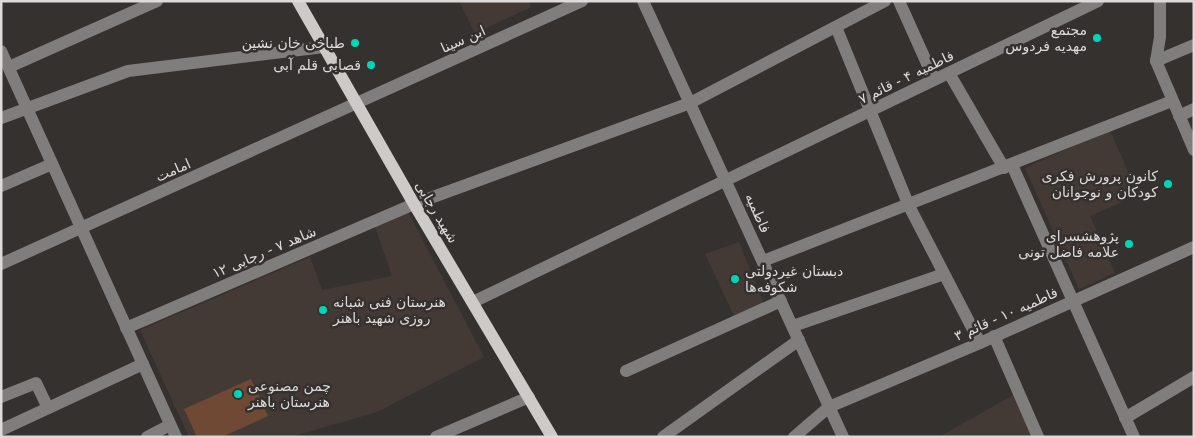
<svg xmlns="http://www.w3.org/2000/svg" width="1195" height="438" font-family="'DejaVu Sans',Cairo,sans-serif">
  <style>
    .built { fill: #443a35 }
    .green { fill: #704935 }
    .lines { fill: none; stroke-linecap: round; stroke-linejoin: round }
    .minor { stroke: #807e7d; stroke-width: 12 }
    .major { stroke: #cecac8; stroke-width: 12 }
    .poi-dot { fill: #00d5b7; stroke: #35312f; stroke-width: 2 }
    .labels { text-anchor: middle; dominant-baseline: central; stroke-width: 5; stroke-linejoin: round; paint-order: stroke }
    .poi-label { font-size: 14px; fill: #dddad9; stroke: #35312f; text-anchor: end }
    .street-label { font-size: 14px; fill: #dddad9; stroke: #35312f }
  </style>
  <rect width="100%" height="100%" fill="#35312f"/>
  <g class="built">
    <polygon points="459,1 529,1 531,7 475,33"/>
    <polygon points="1110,130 1138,195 1090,216 1115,273 1079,289 1025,168"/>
    <polygon points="407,210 484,357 377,412 291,437 189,437 140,330 310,257 322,290 392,276 374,224"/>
    <polygon points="739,242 764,304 735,318 705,254"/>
    <polygon points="1015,394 1034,437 939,437"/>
  </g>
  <polygon class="green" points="251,379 268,416 222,437 197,437 184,409"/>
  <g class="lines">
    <g class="minor">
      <polyline points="643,1 843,437"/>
      <polyline points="899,1 934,79"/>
      <polyline points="1160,1 1160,37 1156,61 1194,150"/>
      <polyline points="836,27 909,206 980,343"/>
      <polyline points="1,51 176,437"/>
      <polyline points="1156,61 1194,45"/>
      <polyline points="9,67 157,1"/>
      <polyline points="949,73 1004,168"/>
      <polyline points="1179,116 1194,109"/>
      <polyline points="1,118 128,71 324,47"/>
      <polyline points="1012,165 1134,437"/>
      <polyline points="1,186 52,164"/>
      <polyline points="763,261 1172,101"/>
      <polyline points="1,264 582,1"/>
      <polyline points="473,302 1098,1"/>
      <polyline points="793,326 944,274"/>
      <polyline points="126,328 414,204 690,103 885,1"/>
      <polyline points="994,336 1038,437"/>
      <polyline points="626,371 781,301"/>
      <polyline points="1,397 36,383 48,408"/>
      <polyline points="1125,418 1194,377"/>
      <polyline points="1,430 143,364"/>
      <polyline points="147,437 170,425"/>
      <polyline points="436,437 529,397"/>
      <polyline points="663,437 799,340"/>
      <polyline points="794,437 829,407 980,343 1194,247"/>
    </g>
    <polyline class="major" points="298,1 414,204 552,437"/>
  </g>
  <g class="poi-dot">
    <circle cx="1097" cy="38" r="5"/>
    <circle cx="355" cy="43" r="5"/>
    <circle cx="371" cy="65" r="5"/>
    <circle cx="1168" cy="184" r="5"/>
    <circle cx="1129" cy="244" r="5"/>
    <circle cx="735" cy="279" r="5"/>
    <circle cx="323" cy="310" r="5"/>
    <circle cx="238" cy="394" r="5"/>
  </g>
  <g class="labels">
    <g class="poi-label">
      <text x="1087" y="30">مجتمع<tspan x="1087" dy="16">مهدیه فردوس</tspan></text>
      <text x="345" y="43">طباخی خان نشین</text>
      <text x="361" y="65">قصابی قلم آبی</text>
      <text x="1158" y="176">کانون پرورش فکری<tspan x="1158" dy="16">کودکان و نوجوانان</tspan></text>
      <text x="1119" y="236">پژوهشسرای<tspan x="1119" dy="16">علامه فاضل تونی</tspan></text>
      <text x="745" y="271" text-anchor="start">دبستان غیردولتی<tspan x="745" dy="16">شکوفه‌ها</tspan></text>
      <text x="333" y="302" text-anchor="start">هنرستان فنی شبانه‌<tspan x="333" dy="16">روزی شهید باهنر</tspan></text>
      <text x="248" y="386" text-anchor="start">چمن مصنوعی<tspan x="248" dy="16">هنرستان باهنر</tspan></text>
    </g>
    <g class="street-label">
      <text transform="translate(463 39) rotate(-24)">ابن سینا</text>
      <text transform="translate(906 77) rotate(-26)">فاطمیه ۴ - قائم ۷</text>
      <text transform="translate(173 170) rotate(-24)">امامت</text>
      <text transform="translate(437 212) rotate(59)">شهید رجایی</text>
      <text transform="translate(758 213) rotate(66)">فاطمیه</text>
      <text transform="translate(264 252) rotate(-23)">شاهد ۷ - رجایی ۱۲</text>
      <text transform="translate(1006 314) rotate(-24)">فاطمیه ۱۰ - قائم ۳</text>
    </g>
  </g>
  <rect width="1195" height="438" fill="none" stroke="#dddad9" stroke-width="5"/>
</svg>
